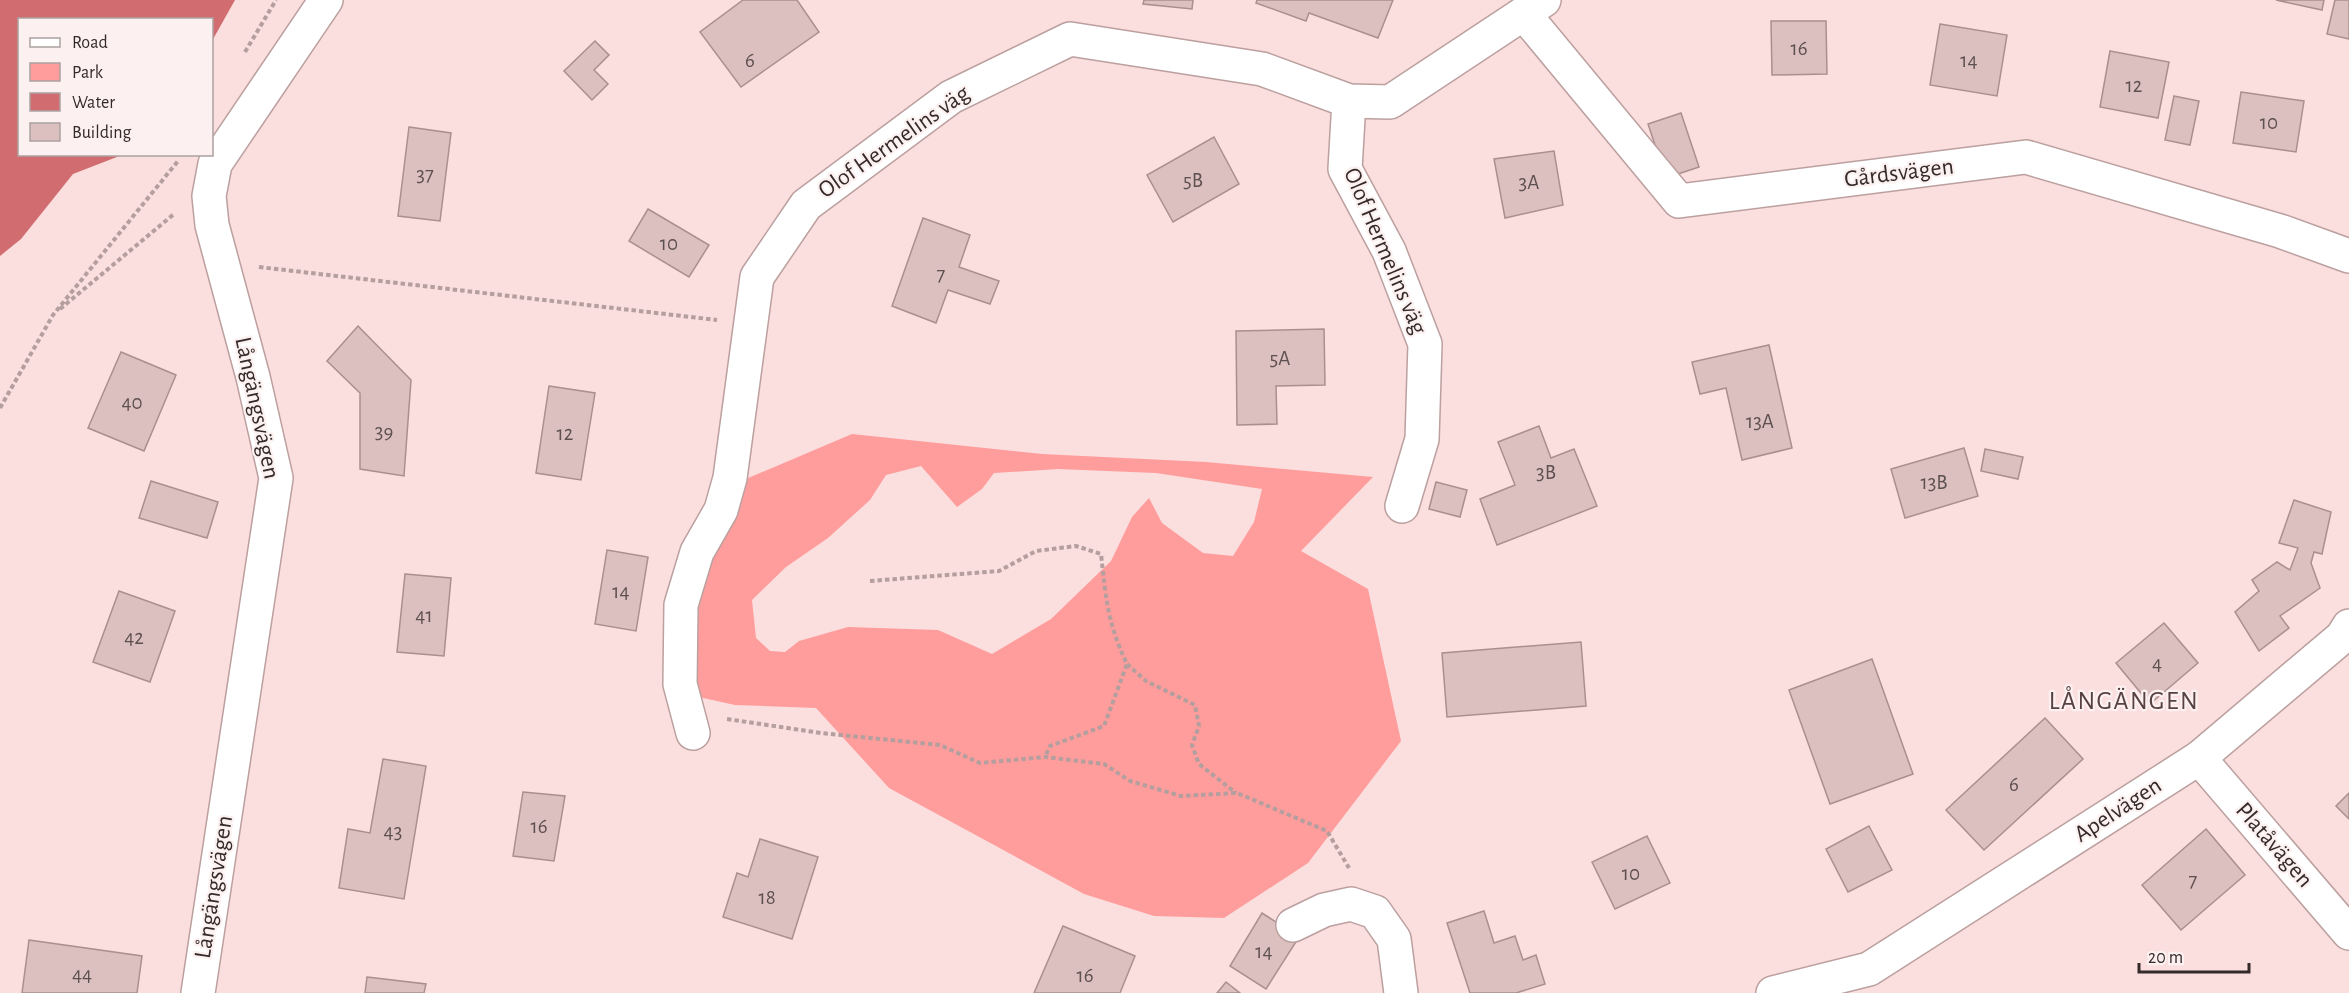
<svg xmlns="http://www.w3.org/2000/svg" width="2349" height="993" font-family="'Alegreya Sans',sans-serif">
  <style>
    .green { fill: #ff9c9c; fill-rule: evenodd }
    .water { fill: #d16d70 }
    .building { fill: #dcc0c0; stroke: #aa8f8f; stroke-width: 1.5 }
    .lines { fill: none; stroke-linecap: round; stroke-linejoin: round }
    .street-casing { stroke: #bba09f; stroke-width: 36 }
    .path { stroke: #b59e9e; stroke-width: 4; stroke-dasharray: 4.5 3; stroke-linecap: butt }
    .street { stroke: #fff; stroke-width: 33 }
    .labels { text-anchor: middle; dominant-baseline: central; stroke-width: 4.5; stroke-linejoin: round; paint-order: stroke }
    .number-label { font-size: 21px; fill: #5f5050 }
    .street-label { font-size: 24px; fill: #352a2a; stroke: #fcf0f0 }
    .neighbourhood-label { font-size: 26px; letter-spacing: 1.5px; fill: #584241; stroke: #fcf0f0 }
  </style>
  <rect width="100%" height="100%" fill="#fbdede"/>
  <path class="green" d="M852,434L1042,454L1206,462L1373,477L1301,551L1368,589L1401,741L1308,863L1224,918L1154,916L1084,894L889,788L816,708L735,705L694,696L685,633L727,487ZM921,466L957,507L982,489L994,473L1058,469L1156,473L1262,489L1254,522L1233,556L1203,553L1162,523L1149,498L1132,517L1111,561L1051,619L992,654L938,630L848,627L799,641L785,652L770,651L756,638L752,600L786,567L828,538L870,500L886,475Z"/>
  <polygon class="water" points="0,0 235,0 212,41 212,20 20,20 20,154 122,155 73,174 21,239 0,256"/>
  <g class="building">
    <polygon points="743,0 797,0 819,32 741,87 700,32"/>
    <polygon points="1144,0 1193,0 1192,9 1143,4"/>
    <polygon points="1257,0 1393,0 1378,38 1309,13 1306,21 1256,3"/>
    <polygon points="2276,0 2324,0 2322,10"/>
    <polygon points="2335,0 2349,0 2349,39 2327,34"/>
    <polygon points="1771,21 1826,21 1827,74 1772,75"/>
    <polygon points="1940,24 2007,35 1997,96 1930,85"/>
    <polygon points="595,41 609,55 594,70 608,84 592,100 564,71"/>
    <polygon points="2110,51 2169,62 2158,118 2100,107"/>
    <polygon points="2241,92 2304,101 2296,152 2233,143"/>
    <polygon points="2174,96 2199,101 2190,145 2165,140"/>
    <polygon points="1681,113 1699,167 1666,178 1648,124"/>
    <polygon points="409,127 451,133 440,221 398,216"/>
    <polygon points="1214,137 1239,184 1173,222 1147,175"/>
    <polygon points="1554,151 1563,205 1505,218 1494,159"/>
    <polygon points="648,209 709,245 689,277 629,241"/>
    <polygon points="923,218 970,235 959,267 999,281 990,304 948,290 936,323 892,306"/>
    <polygon points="358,326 411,380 404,476 360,469 360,393 327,361"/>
    <polygon points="1324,329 1325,385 1276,386 1277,424 1237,425 1236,331"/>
    <polygon points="1769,345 1792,448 1742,460 1726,388 1700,394 1692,362"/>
    <polygon points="121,352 176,375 144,451 88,428"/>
    <polygon points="549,386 595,393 581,480 536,473"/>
    <polygon points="1539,426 1551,458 1574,449 1597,506 1497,545 1480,499 1515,485 1498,442"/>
    <polygon points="1964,448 1978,496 1905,518 1891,469"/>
    <polygon points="1985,449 2023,457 2018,479 1981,471"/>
    <polygon points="151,481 218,502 207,538 139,518"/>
    <polygon points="1436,482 1467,490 1460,517 1429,509"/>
    <polygon points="2294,500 2331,512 2322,554 2314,552 2311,563 2320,588 2280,616 2289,628 2259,651 2235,612 2259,591 2252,580 2277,562 2290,570 2298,548 2279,543"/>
    <polygon points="607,550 648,557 636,631 595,624"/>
    <polygon points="405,574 451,578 444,656 397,652"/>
    <polygon points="119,591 175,611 150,682 93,662"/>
    <polygon points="2164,623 2198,663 2150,704 2116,663"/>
    <polygon points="1581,642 1586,706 1447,717 1442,653"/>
    <polygon points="1872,659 1913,774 1830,804 1789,690"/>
    <polygon points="2045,718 2083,759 1984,850 1946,810"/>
    <polygon points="383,759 426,766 404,899 339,888 348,829 370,833"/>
    <polygon points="523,792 565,796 554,861 513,856"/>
    <polygon points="2349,793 2349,819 2336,806"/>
    <polygon points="1869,826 1892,870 1848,892 1826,849"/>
    <polygon points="2206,829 2245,875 2181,930 2142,885"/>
    <polygon points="1647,836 1670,883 1615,909 1592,862"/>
    <polygon points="760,839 818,857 792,939 723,917 737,873 748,877"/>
    <polygon points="1484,911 1494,943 1515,936 1523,960 1536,955 1545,984 1516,993 1470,993 1447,923"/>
    <polygon points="1262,913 1299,937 1266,989 1230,966"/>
    <polygon points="1063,926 1135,956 1120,993 1034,993"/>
    <polygon points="29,940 142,956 137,993 22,993"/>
    <polygon points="367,977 426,984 424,993 365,993"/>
    <polygon points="1226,982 1240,993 1217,993"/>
  </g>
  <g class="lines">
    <g class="street-casing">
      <g id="street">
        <polyline points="1524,14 1679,201 2026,157 2280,231 2349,256"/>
        <polyline points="1349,101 1345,169 1389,251 1425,344 1422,439 1402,506"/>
        <polyline points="693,733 680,684 681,605 697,552 721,510 730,478 757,277 806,205 951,97 1070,39 1262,69 1349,101 1390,102 1544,0"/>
        <polyline points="2199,758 2349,933"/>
        <polyline points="1293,925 1324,910 1351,904 1375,912 1394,939 1401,993"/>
        <polyline points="198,993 276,478 253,377 212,225 209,196 215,164 326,0"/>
        <polyline points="1773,993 1869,969 2199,758 2342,637 2349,626"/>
      </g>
    </g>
    <g class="path">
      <polyline points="245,52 276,0"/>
      <polyline points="259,267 717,320"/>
      <polyline points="60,309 174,214"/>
      <polyline points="0,408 53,315 178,161"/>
      <path d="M870,581L999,571L1036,551L1076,546L1101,554C1106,598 1107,622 1127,664L1104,726L1050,746L1045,757"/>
      <polyline points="1127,664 1146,681 1195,705 1199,726 1192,745 1199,764 1236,793"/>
      <polyline points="727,719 821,733 940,745 980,763 1045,757 1104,764 1130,781 1181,796 1237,793 1327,831 1349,868"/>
    </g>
    <use href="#street" class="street"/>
  </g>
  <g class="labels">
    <g class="number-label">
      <text x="1799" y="48">16</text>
      <text x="750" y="60">6</text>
      <text x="1969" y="60">14</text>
      <text x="2134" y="85">12</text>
      <text x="2269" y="122">10</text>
      <text x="425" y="174">37</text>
      <text x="1193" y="180">5B</text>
      <text x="1529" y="182">3A</text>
      <text x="669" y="243">10</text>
      <text x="941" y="274">7</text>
      <text x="1280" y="358">5A</text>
      <text x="132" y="402">40</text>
      <text x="1760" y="421">13A</text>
      <text x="384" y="431">39</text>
      <text x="565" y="433">12</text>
      <text x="1546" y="472">3B</text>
      <text x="1934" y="482">13B</text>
      <text x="621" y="591">14</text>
      <text x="424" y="615">41</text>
      <text x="134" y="637">42</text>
      <text x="2157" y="663">4</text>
      <text x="2014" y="784">6</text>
      <text x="539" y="826">16</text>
      <text x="393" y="831">43</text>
      <text x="1631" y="873">10</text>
      <text x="2193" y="880">7</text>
      <text x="767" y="897">18</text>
      <text x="1264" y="951">14</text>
      <text x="82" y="974">44</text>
      <text x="1085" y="975">16</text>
    </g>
    <g class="street-label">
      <text transform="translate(894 142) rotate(-35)">Olof Hermelins väg</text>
      <text transform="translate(1899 173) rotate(-7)">Gårdsvägen</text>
      <text transform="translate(1385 251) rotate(67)">Olof Hermelins väg</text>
      <text transform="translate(257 408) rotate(78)">Långängsvägen</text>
      <text transform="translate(2118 810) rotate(-33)">Apelvägen</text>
      <text transform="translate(2274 845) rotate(49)">Platåvägen</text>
      <text transform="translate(214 887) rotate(-81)">Långängsvägen</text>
    </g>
    <g class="neighbourhood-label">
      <text x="2124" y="701">LÅNGÄNGEN</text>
    </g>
  </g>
  <rect x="18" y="18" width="195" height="138" fill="#fcf0f0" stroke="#aca1a1" stroke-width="1.5"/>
  <rect x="30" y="38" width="30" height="9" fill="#ffffff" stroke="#aca1a1" stroke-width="1.5"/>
  <text x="72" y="48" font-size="18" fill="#352a2a">Road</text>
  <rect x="30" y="63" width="30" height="18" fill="#ff9c9c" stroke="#aca1a1" stroke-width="1.5"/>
  <text x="72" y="78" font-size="18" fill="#352a2a">Park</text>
  <rect x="30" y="93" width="30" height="18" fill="#d16d70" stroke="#aca1a1" stroke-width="1.5"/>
  <text x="72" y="108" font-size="18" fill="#352a2a">Water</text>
  <rect x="30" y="123" width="30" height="18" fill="#dcc0c0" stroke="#aca1a1" stroke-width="1.5"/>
  <text x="72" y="138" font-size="18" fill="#352a2a">Building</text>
  <path d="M2139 963v9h110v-9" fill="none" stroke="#352a2a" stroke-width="3"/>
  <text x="2148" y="963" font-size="18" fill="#352a2a" stroke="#fcf0f0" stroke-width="4.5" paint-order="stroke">20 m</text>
</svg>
